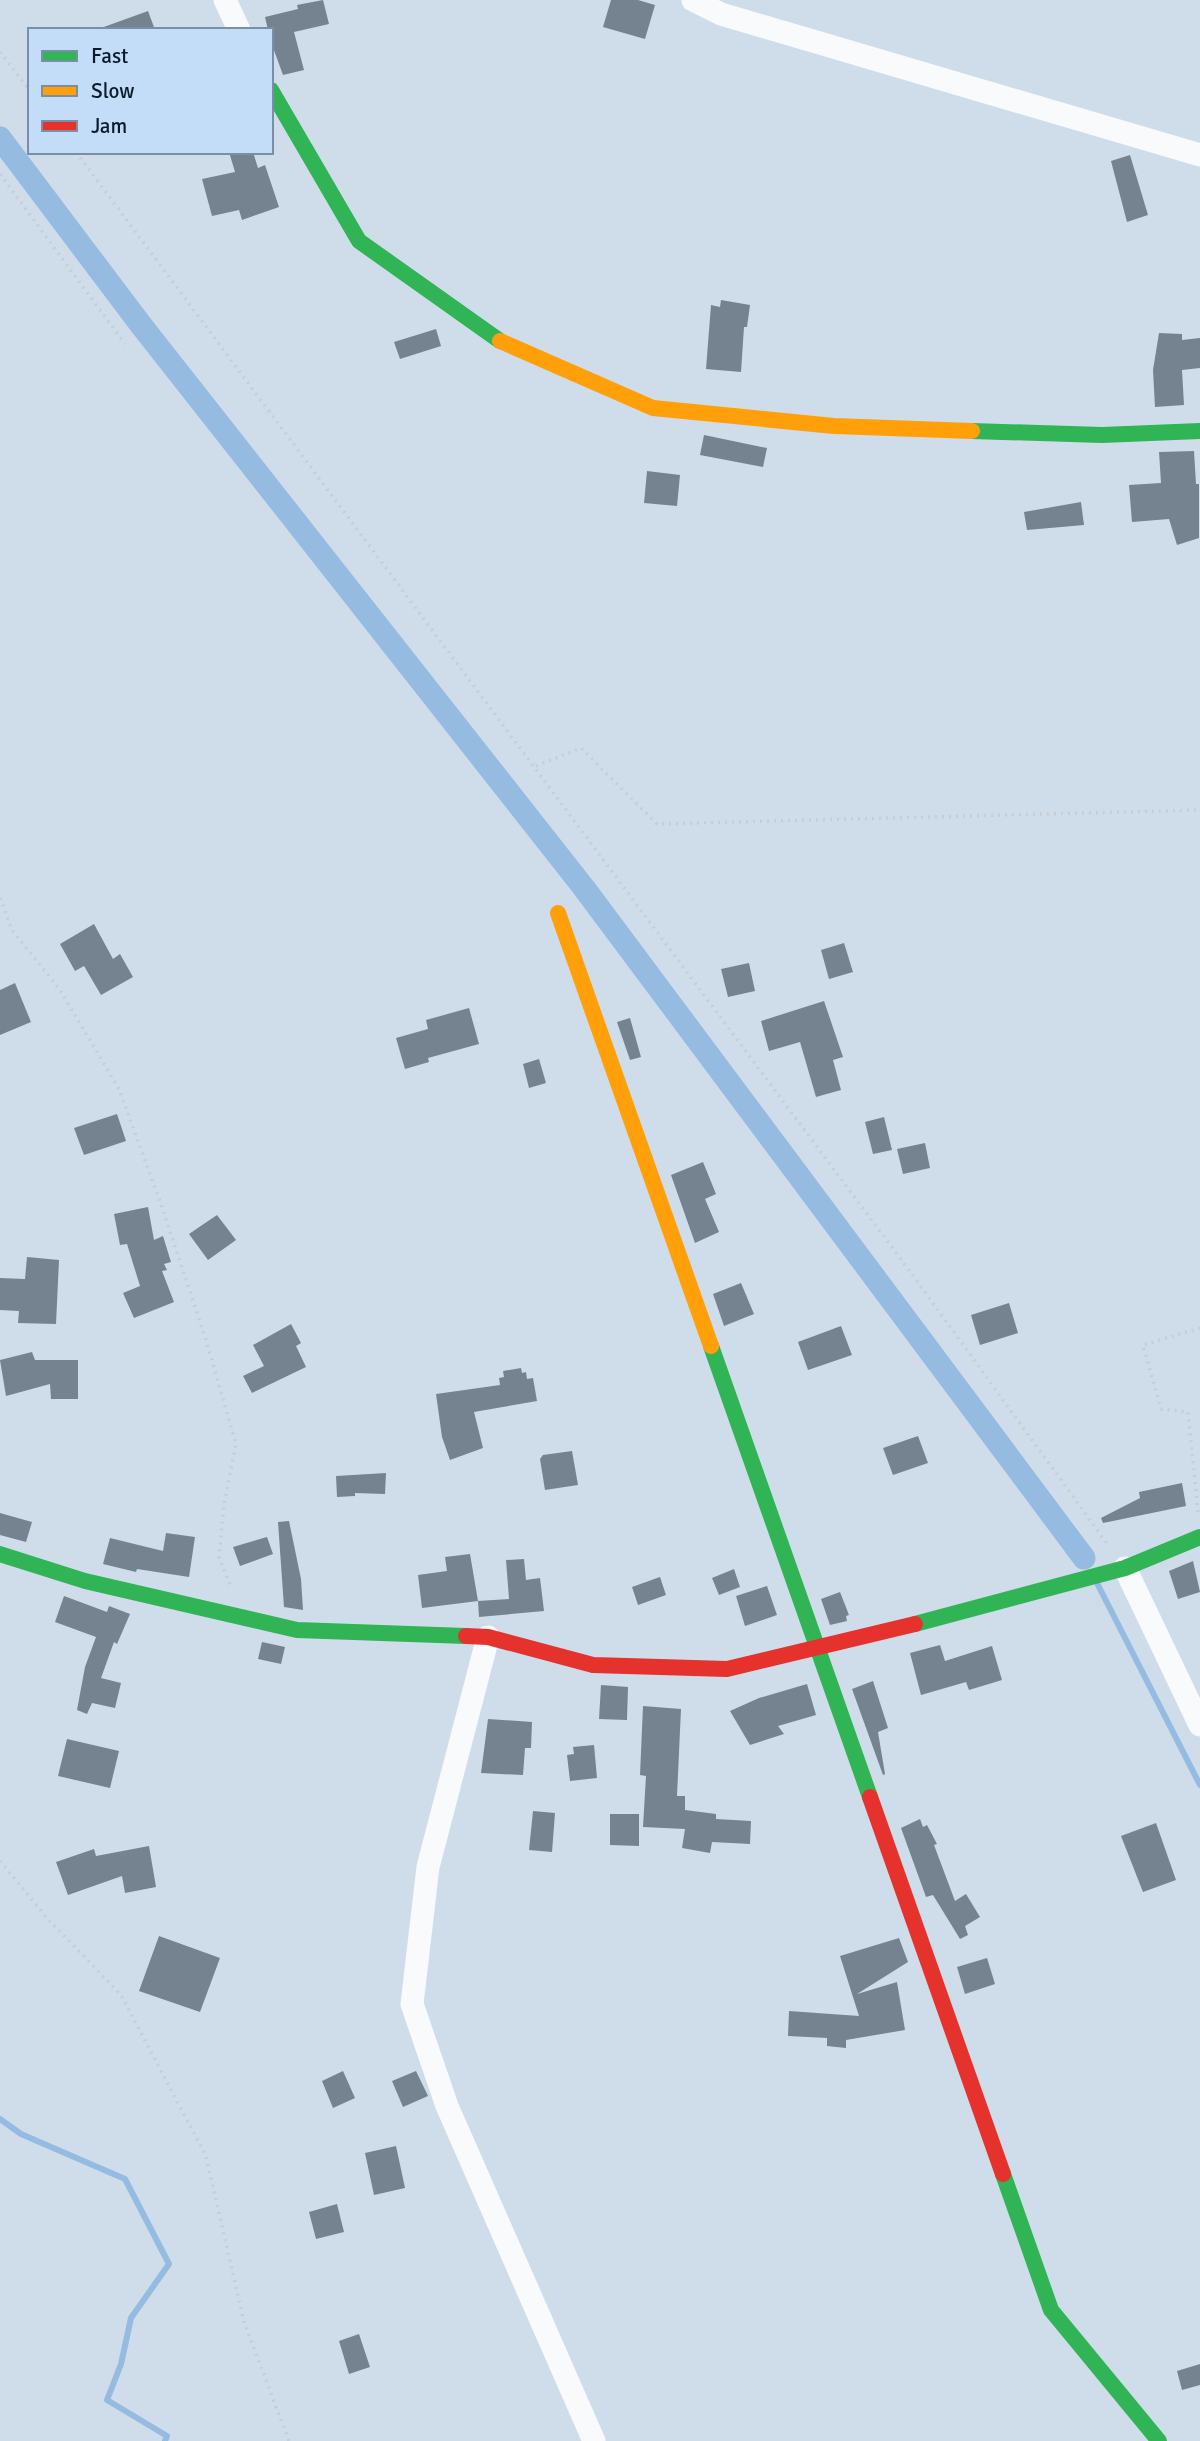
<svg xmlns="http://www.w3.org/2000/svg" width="1200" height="2441" font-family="Signika,sans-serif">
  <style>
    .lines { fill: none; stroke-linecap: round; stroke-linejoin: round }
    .stream { stroke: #96bbe0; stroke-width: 6 }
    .canal { stroke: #96bbe0; stroke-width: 23 }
    .building { fill: #758390 }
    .path { stroke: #c9cdd2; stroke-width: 3.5; stroke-dasharray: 2 5; stroke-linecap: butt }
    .street { stroke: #f8fafc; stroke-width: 23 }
    .fast { stroke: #30b455; stroke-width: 16 }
    .slow { stroke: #ff9f0a; stroke-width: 16 }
    .jam { stroke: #e5322d; stroke-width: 16 }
  </style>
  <rect width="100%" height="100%" fill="#cfddeb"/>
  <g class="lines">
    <g class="stream">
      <polyline points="1098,1585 1200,1785"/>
      <polyline points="0,2119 21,2134 125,2179 169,2264 131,2318 121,2364 107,2400 167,2436 165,2441"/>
    </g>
    <polyline class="canal" points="0,138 141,325 584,888 1084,1558"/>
  </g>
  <g class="building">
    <polygon points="323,0 329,24 294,32 304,70 283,75 271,42 271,30 268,30 265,17 298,9 297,5"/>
    <polygon points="611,0 638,0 655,5 645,39 603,27"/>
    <polygon points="148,11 155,30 102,30 101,28"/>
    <polygon points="229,152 253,152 258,168 265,165 279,207 242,220 239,210 212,216 202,179 235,172"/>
    <polygon points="1130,155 1148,215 1127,222 1111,161"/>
    <polygon points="721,300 750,305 747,327 744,327 741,372 706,369 711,305 720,307"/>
    <polygon points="436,329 441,346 400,359 394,342"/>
    <polygon points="1159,333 1182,334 1182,340 1200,338 1200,368 1182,370 1184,405 1155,407 1153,370"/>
    <polygon points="704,435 767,448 763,467 700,455"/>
    <polygon points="1194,451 1196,484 1199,484 1199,538 1177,545 1169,519 1132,522 1129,485 1161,483 1159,452"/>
    <polygon points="647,471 680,475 677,506 644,503"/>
    <polygon points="1081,502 1084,525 1027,530 1024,512"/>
    <polygon points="94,924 113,959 120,954 133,977 101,995 84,966 75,971 60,944"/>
    <polygon points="844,943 853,972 829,979 821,950"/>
    <polygon points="749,963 755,991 728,997 721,969"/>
    <polygon points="15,983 31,1022 0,1035 0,990"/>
    <polygon points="824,1001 843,1057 833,1060 841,1090 816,1097 800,1042 769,1051 761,1021"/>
    <polygon points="469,1008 479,1044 428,1058 429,1062 405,1069 396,1038 428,1029 426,1020"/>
    <polygon points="630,1018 641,1057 630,1060 617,1022"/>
    <polygon points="539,1059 546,1083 529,1088 523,1064"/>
    <polygon points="117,1114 126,1141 84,1155 74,1128"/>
    <polygon points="884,1117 892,1150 873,1154 865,1122"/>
    <polygon points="925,1143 930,1168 903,1174 897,1149"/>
    <polygon points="703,1162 716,1194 705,1199 719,1232 695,1243 671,1175"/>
    <polygon points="148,1207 154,1240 163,1236 171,1262 164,1264 167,1270 162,1271 174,1302 134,1318 123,1293 140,1286 127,1244 120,1245 114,1214"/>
    <polygon points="217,1215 236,1240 208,1260 189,1234"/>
    <polygon points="27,1257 59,1260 56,1324 18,1323 19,1311 0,1310 0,1278 25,1279"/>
    <polygon points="741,1283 754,1314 724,1326 713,1294"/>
    <polygon points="1009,1303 1018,1333 980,1345 971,1315"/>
    <polygon points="291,1324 301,1343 296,1346 306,1367 252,1393 243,1376 264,1366 253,1345"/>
    <polygon points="841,1326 852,1355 808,1370 798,1342"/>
    <polygon points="32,1352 35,1360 78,1360 78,1399 51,1399 50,1384 6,1396 0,1360"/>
    <polygon points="521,1368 522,1373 526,1372 527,1379 533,1378 537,1401 474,1412 483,1448 450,1460 442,1437 436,1394 500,1385 499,1378 504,1377 503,1371"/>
    <polygon points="918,1436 928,1463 893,1475 883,1448"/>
    <polygon points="572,1451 578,1485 545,1490 540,1459 543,1455"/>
    <polygon points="386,1473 385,1494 355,1493 355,1496 337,1497 336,1476"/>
    <polygon points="1182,1483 1186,1506 1103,1523 1101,1518 1140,1498 1139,1492"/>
    <polygon points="0,1513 32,1522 26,1542 0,1535"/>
    <polygon points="289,1521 301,1579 303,1610 284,1607 278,1522"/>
    <polygon points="166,1533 195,1537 189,1577 137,1569 136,1572 103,1564 110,1538 163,1551"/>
    <polygon points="267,1537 273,1554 240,1566 233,1547"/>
    <polygon points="470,1554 478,1601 422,1608 418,1575 447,1571 445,1557"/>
    <polygon points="524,1559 526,1580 540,1578 544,1611 479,1617 478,1601 509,1599 506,1560"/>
    <polygon points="1193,1561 1200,1592 1178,1599 1169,1571"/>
    <polygon points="734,1569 740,1587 719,1595 712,1578"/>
    <polygon points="660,1577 666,1595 638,1605 632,1587"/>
    <polygon points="767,1586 777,1615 745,1626 736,1596"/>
    <polygon points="840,1592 849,1615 846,1616 847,1621 830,1625 821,1599"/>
    <polygon points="64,1596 107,1612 109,1606 130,1614 117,1644 114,1642 101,1678 121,1683 115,1708 92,1703 87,1714 77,1710 85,1667 96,1637 55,1622"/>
    <polygon points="262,1642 285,1647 281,1664 258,1659"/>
    <polygon points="940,1645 945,1661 992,1646 1002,1680 969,1690 966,1682 921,1695 910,1653"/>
    <polygon points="873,1681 888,1728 878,1732 885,1774 883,1775 852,1689"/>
    <polygon points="807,1684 816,1715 778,1726 784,1734 750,1745 730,1711 759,1698"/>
    <polygon points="601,1685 628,1687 627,1720 599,1719"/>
    <polygon points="643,1706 681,1709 677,1796 685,1796 685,1810 716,1814 716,1819 751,1821 750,1844 712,1842 710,1853 682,1848 685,1829 643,1827 646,1776 640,1775"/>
    <polygon points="488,1719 532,1722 531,1748 525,1748 523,1775 481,1773"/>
    <polygon points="67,1739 119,1751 110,1788 58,1776"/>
    <polygon points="594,1745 597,1778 570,1781 567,1755 574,1754 573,1747"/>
    <polygon points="533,1811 555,1813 552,1852 529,1850"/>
    <polygon points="610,1814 639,1814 639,1846 610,1845"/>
    <polygon points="920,1819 923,1827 927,1825 937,1844 934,1845 955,1901 966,1894 980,1917 965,1926 968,1935 960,1939 933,1895 926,1897 901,1828"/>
    <polygon points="1156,1823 1176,1880 1143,1892 1121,1836"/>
    <polygon points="149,1846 156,1887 125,1893 122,1876 68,1895 56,1862 94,1849 96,1856"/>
    <polygon points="159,1936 220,1958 200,2012 139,1991"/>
    <polygon points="899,1938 908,1962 857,1994 897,1982 905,2030 846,2040 846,2048 827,2046 827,2038 788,2036 789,2011 859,2016 840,1956"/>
    <polygon points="987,1958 995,1984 965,1994 957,1967"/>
    <polygon points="343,2071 355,2098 333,2108 322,2081"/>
    <polygon points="416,2071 428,2096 403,2107 392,2081"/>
    <polygon points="396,2146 405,2188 374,2195 365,2153"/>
    <polygon points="337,2204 344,2232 316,2239 309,2212"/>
    <polygon points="359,2334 370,2367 349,2374 339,2341"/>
    <polygon points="1200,2364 1200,2385 1182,2390 1177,2371"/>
  </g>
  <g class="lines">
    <g class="path">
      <polyline points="0,52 30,91"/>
      <polyline points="76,152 917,1281 1108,1545"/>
      <polyline points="0,174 125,344"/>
      <polyline points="536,766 581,748 657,824 1200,810"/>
      <polyline points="0,898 12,930 60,990 119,1089 162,1207 206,1340 236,1444 224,1504 219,1557 230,1585"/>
      <polyline points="1198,1512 1188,1412 1161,1409 1143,1345 1200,1328"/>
      <polyline points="0,1861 47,1918 121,1995 206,2156 244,2322 289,2441"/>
    </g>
    <g class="street">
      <polyline points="225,0 239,30"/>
      <polyline points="693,0 721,14 1200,155"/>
      <polyline points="1125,1568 1200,1725"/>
      <polyline points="488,1637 428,1867 412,2004 447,2106 594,2441"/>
    </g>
    <g class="fast">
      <polyline points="271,90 359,241 500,341"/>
      <polyline points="972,431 1102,435 1200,431"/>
      <polyline points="711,1346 870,1797"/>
      <polyline points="0,1554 85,1581 297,1630 466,1636"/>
      <polyline points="915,1624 1125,1568 1200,1537"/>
      <polyline points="1003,2174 1051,2310 1159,2441"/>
    </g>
    <g class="slow">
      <polyline points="500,341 653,408 834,426 972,431"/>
      <polyline points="558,913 711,1346"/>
    </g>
    <g class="jam">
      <polyline points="466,1636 488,1637 593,1665 727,1669 915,1624"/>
      <polyline points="870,1797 1003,2174"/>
    </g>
  </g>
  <rect x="28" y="28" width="245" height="126" fill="#c3dcf7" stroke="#798fa5" stroke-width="2"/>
  <rect x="42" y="51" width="35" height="10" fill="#30b455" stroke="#798fa5" stroke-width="2"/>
  <text x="91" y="63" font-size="21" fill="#0b1b2b">Fast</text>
  <rect x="42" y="86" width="35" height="10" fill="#ff9f0a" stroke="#798fa5" stroke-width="2"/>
  <text x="91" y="98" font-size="21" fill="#0b1b2b">Slow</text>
  <rect x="42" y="121" width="35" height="10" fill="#e5322d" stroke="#798fa5" stroke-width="2"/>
  <text x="91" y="133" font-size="21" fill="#0b1b2b">Jam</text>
</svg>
